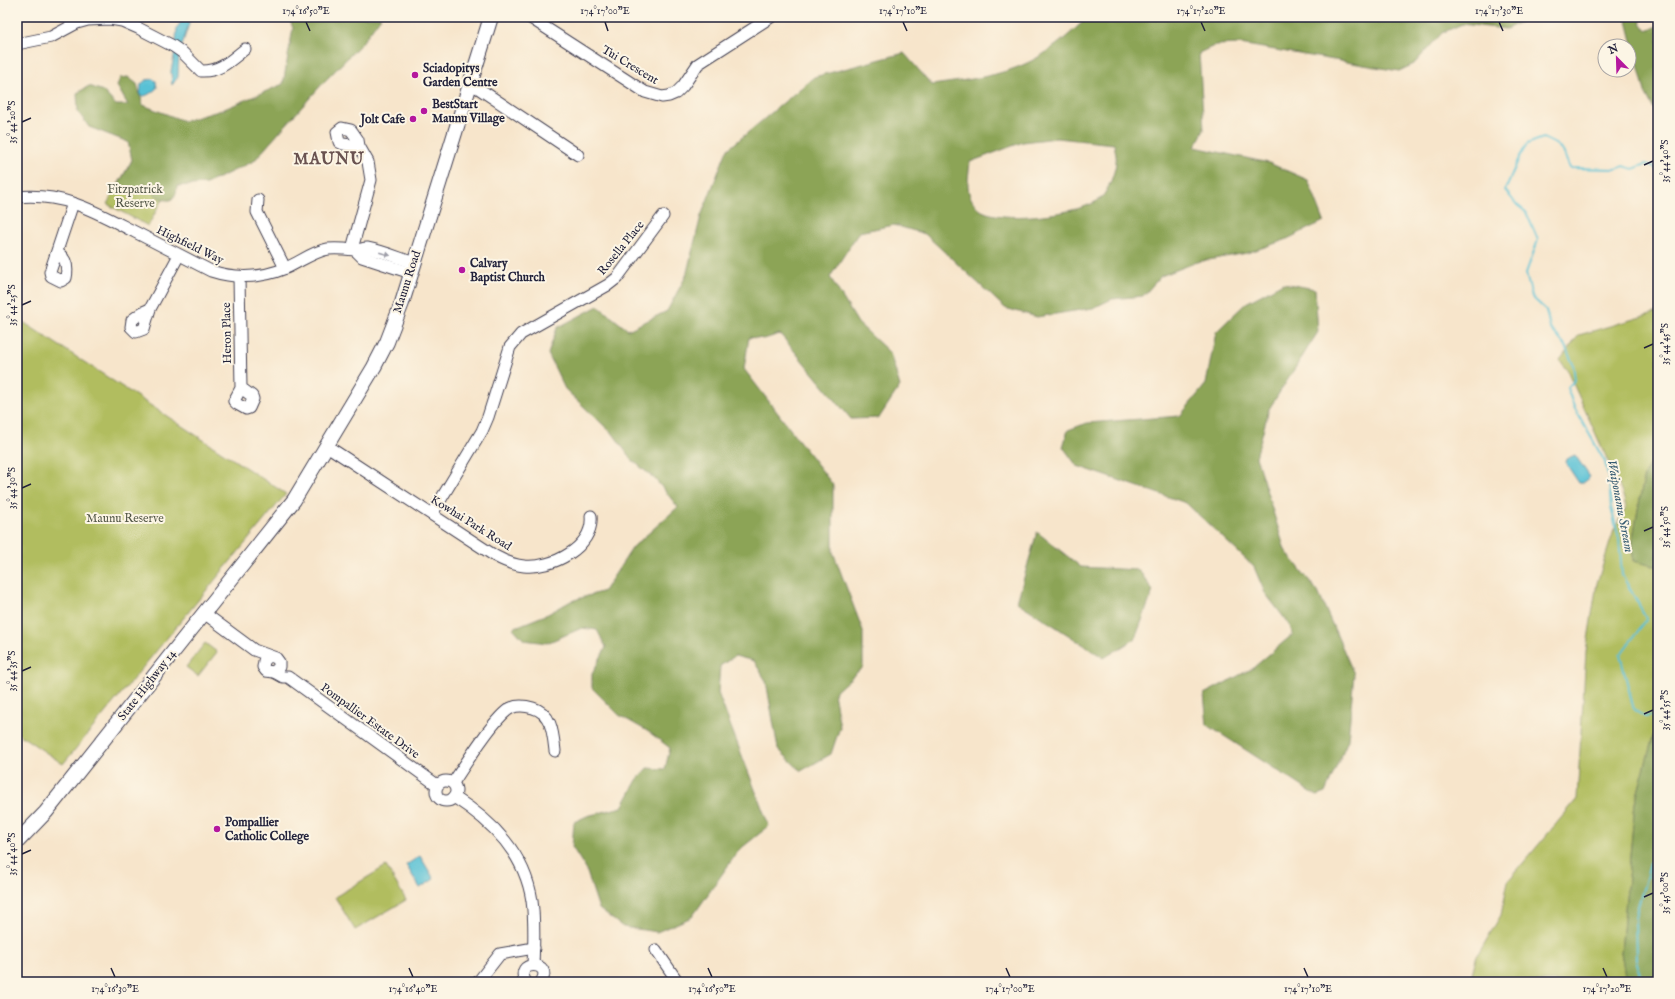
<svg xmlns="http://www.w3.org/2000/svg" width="1675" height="999" font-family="'IM FELL English',serif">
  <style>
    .green { fill: #b1bd5f; stroke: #6a704d }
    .forest { fill: #8ca456; stroke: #576348; fill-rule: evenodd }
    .water { fill: #58c1d5; stroke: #3d7288 }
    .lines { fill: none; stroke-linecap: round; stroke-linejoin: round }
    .stream { stroke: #58c1d5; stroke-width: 2 }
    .minor-casing { stroke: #423f51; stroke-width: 13 }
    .major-casing { stroke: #423f51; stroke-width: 16 }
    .minor { stroke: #fff; stroke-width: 11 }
    .major { stroke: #fff; stroke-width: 14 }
    .oneway { fill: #9c9ca7 }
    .ticks { fill: none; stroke: #22223b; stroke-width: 1.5 }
    .poi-dot { fill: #b5179e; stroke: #fcf5e5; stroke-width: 1.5 }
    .labels { text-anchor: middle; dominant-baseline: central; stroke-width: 4; stroke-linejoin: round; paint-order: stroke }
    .street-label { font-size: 12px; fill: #22223b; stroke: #fcf5e5 }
    .poi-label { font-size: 12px; font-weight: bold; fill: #22223b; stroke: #fcf5e5; text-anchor: start }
    .park-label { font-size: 12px; fill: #545848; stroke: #fcf5e5 }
    .water-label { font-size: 13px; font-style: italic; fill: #355a71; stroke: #fcf5e5 }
    .district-label { font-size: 16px; font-weight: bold; letter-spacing: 1px; fill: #695250; stroke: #fcf5e5 }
    .neatline { fill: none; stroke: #22223b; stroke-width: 1.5 }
    .ticks-label { font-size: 10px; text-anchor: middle; fill: #22223b }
  </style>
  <rect width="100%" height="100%" fill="#fcf5e5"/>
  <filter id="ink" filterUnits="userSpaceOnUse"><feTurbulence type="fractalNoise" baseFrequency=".025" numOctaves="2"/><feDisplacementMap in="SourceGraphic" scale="8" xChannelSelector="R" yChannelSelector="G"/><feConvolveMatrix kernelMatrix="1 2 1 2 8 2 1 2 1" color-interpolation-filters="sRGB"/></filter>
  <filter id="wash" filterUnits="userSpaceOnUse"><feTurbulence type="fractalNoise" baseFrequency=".012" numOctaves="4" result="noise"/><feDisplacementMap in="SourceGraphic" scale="16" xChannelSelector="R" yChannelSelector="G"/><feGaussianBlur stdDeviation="0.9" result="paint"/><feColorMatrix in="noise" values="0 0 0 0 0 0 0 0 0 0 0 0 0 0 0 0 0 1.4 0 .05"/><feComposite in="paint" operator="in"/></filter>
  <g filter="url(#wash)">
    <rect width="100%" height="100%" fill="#f7e5cb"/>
    <g class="green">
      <polygon points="132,160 171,184 148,226 107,204"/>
      <polygon points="1658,312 1658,447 1644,476 1633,538 1633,560 1654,566 1658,565 1658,731 1654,733 1635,803 1621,952 1626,982 1470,982 1476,958 1501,915 1508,881 1577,799 1586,652 1597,583 1614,530 1626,507 1622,492 1567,370 1560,360 1579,335"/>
      <polygon points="17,318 286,494 63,764 17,733"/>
      <polygon points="205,643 217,652 198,676 186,667"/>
      <polygon points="386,866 406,900 355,930 335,897"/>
    </g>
    <g class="forest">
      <path d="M279,17H381L361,44L324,82L254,161L206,184L177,186L176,194L171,200C161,201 153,195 150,186L145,183L133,192L126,191L119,184L132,160L128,142L89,127L78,112L77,93L89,86L103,91L116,105H128L117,86L120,78L128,77L137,84L143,105L184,121L222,110L283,84L293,28L289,19Z"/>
      <path d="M1088,17H1531L1506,29L1462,24L1442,33L1414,64L1399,71L1240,44L1216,45L1199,53L1204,130L1195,147L1269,163L1308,180L1324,221L1285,240L1247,253L1197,262L1161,276L1143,296L1112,299L1093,308L1037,317L1005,308L925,234L894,225L859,232L830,277L858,323L890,353L900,386L879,418L851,419L780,334L764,339L749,337L744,369L833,485V552L863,631V667L834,693L840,727L831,754L801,771L778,749L766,681L754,661L735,656L720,666L718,693L769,826L739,850L692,917L657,932L623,927L599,909L586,869L572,847L574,822L587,816L622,807L637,780L647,768L665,769L670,748L649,732L619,715L592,688V674L606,647L597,630L582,628L547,643L524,640L513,628L548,614L571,601L604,591L633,547L678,507L656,480L631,459L614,435L565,389L548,354L557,328L598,306L628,330L667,311L686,276L701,216L727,150L814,77L904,53L932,85C967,80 1004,76 1035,59C1055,48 1072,32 1088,17ZM1057,138L1114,144C1115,150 1117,157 1116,162C1115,173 1108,191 1101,198C1085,214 994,225 978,208C964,193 968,181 970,162L1023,142Z"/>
      <polygon points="1626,17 1639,17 1642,24 1647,31 1658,26 1658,117 1645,92"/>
      <polygon points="1283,283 1315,289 1318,332 1269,409 1256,457 1285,550 1318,592 1354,674 1348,740 1325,793 1317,796 1207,725 1204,694 1253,668 1293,634 1289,624 1265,593 1254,567 1186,503 1077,466 1063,447 1068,430 1087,423 1180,416 1206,384 1216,332 1246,303"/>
      <polygon points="1658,447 1658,565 1654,566 1633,561 1633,538 1644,476"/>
      <polygon points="1037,532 1081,567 1139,570 1153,591 1135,639 1104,658 1017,602"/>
      <polygon points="1658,731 1658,982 1626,982 1621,952 1635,803 1654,733"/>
    </g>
    <g class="water">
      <polygon points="184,17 189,21 189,24 179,54 178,77 172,85 171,71 175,52 177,28"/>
      <path d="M153,79L156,81L157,88C152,92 147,97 140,96L141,84L146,80Z"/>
      <polygon points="1575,455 1590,477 1582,483 1579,483 1565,462 1566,459"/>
      <polygon points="420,856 434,879 420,888 406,865"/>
    </g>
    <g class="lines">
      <g class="stream">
        <path d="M1658,167L1657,169L1646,164L1633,169L1624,166L1616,169L1570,168C1567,163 1567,161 1565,156C1562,146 1552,142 1543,138L1527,144L1519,158L1505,190L1517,205L1526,212L1538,240L1526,273L1532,297L1546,310L1550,328L1564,344L1573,364L1575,380L1567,388L1574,407L1605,462L1609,481L1611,508L1619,538L1622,575L1647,619L1620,655L1634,710L1645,717L1658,714"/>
        <polyline points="1642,982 1636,959 1635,917 1651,861 1654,845 1658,834"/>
      </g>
    </g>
  </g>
  <g filter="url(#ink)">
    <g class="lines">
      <g class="minor-casing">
        <g id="minor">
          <polyline points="529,17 645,92 662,97 669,96 676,93 683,86 698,64 771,17"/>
          <path d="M17,44L51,37L77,23L88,20L110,19L122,21L138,28L173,46L183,53L201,71C220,72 231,60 245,49"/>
          <polyline points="470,84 478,88 578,155"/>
          <path d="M17,197C63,192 96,212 135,232C160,245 186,258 211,271C236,279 262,278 286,268C300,262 312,252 328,249C337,248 346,249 355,250C359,250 363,248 367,248C383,251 399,258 414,263"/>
          <polyline points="258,200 257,212 285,268"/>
          <polyline points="352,249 371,180 368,162 359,146 358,140 351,130 342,128 337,132 339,142 343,144 359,146"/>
          <polyline points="355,250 362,257 411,273"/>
          <path d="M58,253C67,259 68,268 66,278L61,281L51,276L50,272L73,203"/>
          <polyline points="239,277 241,388 234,401 237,404 246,409 249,408 253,399 252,396 241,388"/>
          <polyline points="150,309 144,329 136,332 131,327 132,320 143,312 150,309 179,255"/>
          <path d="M327,446L495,556C504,561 514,565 524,566C552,569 594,547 591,516"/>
          <polyline points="432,514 482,431 488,417 510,347 521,334 530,329 608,285 617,278 663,216"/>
          <polyline points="204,613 254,650 276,658 279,662 279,667 274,672 266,671 263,667 264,661 269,656"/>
          <polyline points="274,672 283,677 288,677 437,785"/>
          <circle cx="446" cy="791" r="10"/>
          <path d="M453,783C464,766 496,715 511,708C518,705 526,706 533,708C552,713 553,734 555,751"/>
          <path d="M454,797C493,822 525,854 532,901C535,922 534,944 533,965"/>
          <polyline points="656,950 678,982"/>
          <polyline points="478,982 500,954 534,948"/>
          <path d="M526,982C512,960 555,960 541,982"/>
        </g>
      </g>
      <g class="major-casing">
        <polyline id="major" points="17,842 46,812 294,500 374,367 387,342 402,303 491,17"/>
      </g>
      <use href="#minor" class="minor"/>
      <use href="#major" class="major"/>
    </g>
    <defs><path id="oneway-solid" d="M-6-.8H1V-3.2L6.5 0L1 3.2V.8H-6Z"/></defs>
    <use class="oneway" href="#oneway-solid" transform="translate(385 254) rotate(16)"/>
  </g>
  <path class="ticks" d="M306,22L310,31M605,22L608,31M903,22L907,31M1201,22L1205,31M1499,22L1503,31M22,122L31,118M1644,165L1653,161M22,305L31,301M1644,348L1653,344M22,488L31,484M1644,531L1653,527M22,671L31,667M1644,714L1653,710M22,854L31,850M1644,897L1653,893M111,968L115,977M409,968L413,977M708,968L712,977M1006,968L1010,977M1304,968L1308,977M1603,968L1607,977"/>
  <g class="poi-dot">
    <circle cx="415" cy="75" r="4"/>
    <circle cx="424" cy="111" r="4"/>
    <circle cx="413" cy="119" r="4"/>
    <circle cx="462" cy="270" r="4"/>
    <circle cx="217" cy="829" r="4"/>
  </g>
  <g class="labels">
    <g class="street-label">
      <text transform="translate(630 65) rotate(31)">Tui Crescent</text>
      <text transform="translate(190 245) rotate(26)">Highfield Way</text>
      <text transform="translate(621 248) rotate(-51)">Rosella Place</text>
      <text transform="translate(407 282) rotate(-72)">Maunu Road</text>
      <text transform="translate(227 333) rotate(-91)">Heron Place</text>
      <text transform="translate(471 523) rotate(32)">Kowhai Park Road</text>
      <text transform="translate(147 685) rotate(-52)">State Highway 14</text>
      <text transform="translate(370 721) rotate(36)">Pompallier Estate Drive</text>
    </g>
    <g class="poi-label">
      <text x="423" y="68">Sciadopitys<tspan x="423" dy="14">Garden Centre</tspan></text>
      <text x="432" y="104">BestStart<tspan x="432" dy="14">Maunu Village</tspan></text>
      <text x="405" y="119" text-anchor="end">Jolt Cafe</text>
      <text x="470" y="263">Calvary<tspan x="470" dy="14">Baptist Church</tspan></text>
      <text x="225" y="822">Pompallier<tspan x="225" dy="14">Catholic College</tspan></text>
    </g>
    <g class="park-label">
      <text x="135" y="189">Fitzpatrick<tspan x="135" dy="14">Reserve</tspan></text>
      <text x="125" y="518">Maunu Reserve</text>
    </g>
    <g class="water-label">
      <text transform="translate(1620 506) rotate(79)">Waiponamu Stream</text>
    </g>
    <g class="district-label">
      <text x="329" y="160">MAUNU</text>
    </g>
  </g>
  <rect width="1675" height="999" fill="none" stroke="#fcf5e5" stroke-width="44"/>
  <g transform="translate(1617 58) rotate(337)"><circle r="19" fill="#fcf5e5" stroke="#a5a1a1"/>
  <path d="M0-3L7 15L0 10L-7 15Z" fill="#b5179e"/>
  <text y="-6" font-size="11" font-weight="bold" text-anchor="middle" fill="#22223b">N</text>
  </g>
  <rect x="22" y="22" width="1631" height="955" class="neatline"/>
  <g class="ticks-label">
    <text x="306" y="14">174°16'50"E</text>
    <text x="605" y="14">174°17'00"E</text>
    <text x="903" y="14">174°17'10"E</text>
    <text x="1201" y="14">174°17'20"E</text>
    <text x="1499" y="14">174°17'30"E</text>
    <text transform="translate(11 122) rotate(-90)" y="4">35°44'20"S</text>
    <text transform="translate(1664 161) rotate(-90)" y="4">35°44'40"S</text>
    <text transform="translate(11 305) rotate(-90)" y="4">35°44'25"S</text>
    <text transform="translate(1664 344) rotate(-90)" y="4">35°44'45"S</text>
    <text transform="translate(11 488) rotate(-90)" y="4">35°44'30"S</text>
    <text transform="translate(1664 527) rotate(-90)" y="4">35°44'50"S</text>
    <text transform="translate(11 671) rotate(-90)" y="4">35°44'35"S</text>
    <text transform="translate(1664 710) rotate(-90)" y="4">35°44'55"S</text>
    <text transform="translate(11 854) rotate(-90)" y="4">35°44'40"S</text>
    <text transform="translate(1664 893) rotate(-90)" y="4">35°45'00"S</text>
    <text x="115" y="992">174°16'30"E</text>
    <text x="413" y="992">174°16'40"E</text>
    <text x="712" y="992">174°16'50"E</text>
    <text x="1010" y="992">174°17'00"E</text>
    <text x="1308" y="992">174°17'10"E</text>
    <text x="1607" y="992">174°17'20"E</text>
  </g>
</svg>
